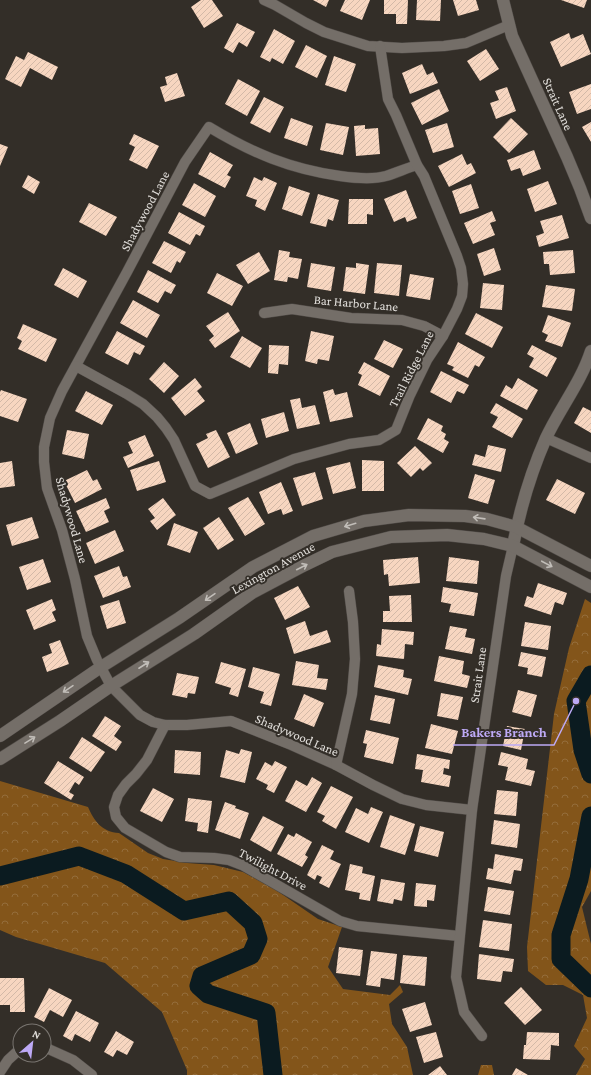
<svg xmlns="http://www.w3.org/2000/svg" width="591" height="1075" font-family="'Crimson Pro',serif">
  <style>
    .forest { fill: url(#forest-crowns) }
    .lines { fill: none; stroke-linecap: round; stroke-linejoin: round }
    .river { stroke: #0b1b20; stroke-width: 19 }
    .building { fill: url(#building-hatch) }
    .street-casing { stroke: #4f4a46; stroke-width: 11 }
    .secondary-casing { stroke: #4f4a46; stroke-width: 13 }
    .street { stroke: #746e68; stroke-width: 10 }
    .secondary { stroke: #746e68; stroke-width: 12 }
    .oneway { stroke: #c1bdb8 }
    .labels { text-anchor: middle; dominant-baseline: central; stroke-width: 4; stroke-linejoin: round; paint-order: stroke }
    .street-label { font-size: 13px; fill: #e2dfdb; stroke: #332e28 }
    .leader { fill: none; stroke: #bda9f5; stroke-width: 1.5 }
    .callout-dot { fill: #bda9f5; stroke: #332e28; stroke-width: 1.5 }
    .callout-label { font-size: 14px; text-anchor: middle; font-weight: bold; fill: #bda9f5; stroke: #332e28; stroke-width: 4; stroke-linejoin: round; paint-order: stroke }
  </style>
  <defs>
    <pattern id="forest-crowns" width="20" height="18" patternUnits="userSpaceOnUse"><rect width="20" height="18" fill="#83551a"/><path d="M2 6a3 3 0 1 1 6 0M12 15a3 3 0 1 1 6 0" fill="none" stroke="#946d3b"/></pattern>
    <pattern id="building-hatch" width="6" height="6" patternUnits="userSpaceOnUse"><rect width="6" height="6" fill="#f7d6c0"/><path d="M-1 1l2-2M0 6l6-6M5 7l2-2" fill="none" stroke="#d3b9a7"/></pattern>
  </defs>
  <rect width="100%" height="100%" fill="#332e28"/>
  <g class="forest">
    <polygon points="585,599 591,603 591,891 582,907 591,944 591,1075 576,1075 585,1059 574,1046 587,1018 583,995 563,985 546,985 528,971 527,947 554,714 569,648"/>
    <path d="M0,781L88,807C94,821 102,832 119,833L148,853L163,859L187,863L214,865L243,872L273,888L318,919L342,927L328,967L343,989L390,995L400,985L403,992L389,1004L392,1024L407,1047L413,1075H187V1070L162,1012L105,963L16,937L0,930Z"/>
    <polygon points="481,1065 492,1065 494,1075 478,1075"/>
  </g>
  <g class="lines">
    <g class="river">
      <polyline points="591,675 576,701 583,750 591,774"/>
      <polyline points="591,816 579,879 561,935 561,959 591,988"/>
      <polyline points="0,876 79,856 126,874 184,911 229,901 253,923 258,939 251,955 202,976 199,986 208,994 266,1013 273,1075"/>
    </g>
  </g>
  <g class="building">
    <polygon points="201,0 212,0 223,16 204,28 191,7"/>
    <polygon points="313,0 329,0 326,7"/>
    <polygon points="345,0 370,0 362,20 340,11"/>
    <polygon points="384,0 408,0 407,24 396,24 396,14 384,14"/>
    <polygon points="417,0 441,0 440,21 416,20"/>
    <polygon points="453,0 476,0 479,10 458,16"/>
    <polygon points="561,0 587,0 584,8"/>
    <polygon points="237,23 255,32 247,47 239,42 233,53 224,48"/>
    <polygon points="274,29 295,41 283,64 272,58 270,62 260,57"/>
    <polygon points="569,33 571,39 583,34 591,54 561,67 550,42"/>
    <polygon points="306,45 327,56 317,78 295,67"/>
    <polygon points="486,49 499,69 480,81 467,61"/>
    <polygon points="28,52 58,67 52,80 30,68 21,87 5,79 16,56 24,60"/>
    <polygon points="334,56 356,64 346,92 325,85"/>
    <polygon points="422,64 427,75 433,72 438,83 410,94 402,73"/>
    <polygon points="177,73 185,96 165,102 160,87 167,85 165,77"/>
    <polygon points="238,79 260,91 247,116 225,104"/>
    <polygon points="591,84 591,109 577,114 569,92"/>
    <polygon points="507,87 516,111 496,119 490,103 499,100 495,91"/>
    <polygon points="439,89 449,111 422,125 411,103"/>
    <polygon points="264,97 284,107 270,133 250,123"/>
    <polygon points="291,118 313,126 307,146 284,138"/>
    <polygon points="511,118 528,134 509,153 493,137"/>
    <polygon points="591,122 591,142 582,127"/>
    <polygon points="326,123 349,127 343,155 320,150"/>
    <polygon points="447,123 454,147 433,153 425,130"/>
    <polygon points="365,125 365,129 378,128 380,154 356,156 354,126"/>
    <polygon points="134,134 159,146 147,169 129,160 135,147 129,144"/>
    <polygon points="0,144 8,147 0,166"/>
    <polygon points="534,150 541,169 523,176 520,168 511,171 507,160"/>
    <polygon points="210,152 233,165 227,175 231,177 225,188 198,174"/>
    <polygon points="462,154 467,165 471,163 476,173 449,187 438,166"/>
    <polygon points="28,175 40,182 34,194 22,187"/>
    <polygon points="254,177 262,181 264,177 277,183 265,211 255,206 257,200 246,196"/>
    <polygon points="548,181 557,204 535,212 527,189"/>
    <polygon points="194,183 216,196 205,217 182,205"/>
    <polygon points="471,184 479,208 460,214 452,191"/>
    <polygon points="289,186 310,193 302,216 282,209"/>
    <polygon points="406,190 417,218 407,222 405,217 394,222 384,199"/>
    <polygon points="318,194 339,200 333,221 328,219 326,227 310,223"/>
    <polygon points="349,199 373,199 373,215 367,214 367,224 348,224"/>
    <polygon points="89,203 117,217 106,236 79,222"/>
    <polygon points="492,211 496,221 490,223 495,235 473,244 464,223"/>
    <polygon points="179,212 205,226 200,236 196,234 190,245 168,233"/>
    <polygon points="562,215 569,238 539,247 536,236 544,233 540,221"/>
    <polygon points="164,241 186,252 180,263 177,261 171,273 152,263"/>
    <polygon points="494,248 501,270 484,276 477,254"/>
    <polygon points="279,250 290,252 289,257 302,259 298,279 288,277 287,282 274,280"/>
    <polygon points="573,250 575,273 550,275 549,264 544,264 543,252"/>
    <polygon points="259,252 270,271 248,284 236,265"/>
    <polygon points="311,263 335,267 331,291 307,287"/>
    <polygon points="356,263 369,265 365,294 343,291 346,267 356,268"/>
    <polygon points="377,263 402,265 399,296 374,293"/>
    <polygon points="63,268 87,281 78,298 54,285"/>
    <polygon points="148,270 176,285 171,294 165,291 158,303 137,292"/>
    <polygon points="217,273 243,286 232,306 207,293"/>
    <polygon points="410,274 434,278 430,300 406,296"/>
    <polygon points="483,283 504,285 502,310 480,308"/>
    <polygon points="546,285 575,289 572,311 542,307"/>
    <polygon points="133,300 160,315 147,338 120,323"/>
    <polygon points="228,312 240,331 215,348 209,340 214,336 206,326"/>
    <polygon points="476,313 503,327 492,348 465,334"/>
    <polygon points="548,315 571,323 562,347 545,341 548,335 542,332"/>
    <polygon points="23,324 57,339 46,362 18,349 22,341 17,338"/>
    <polygon points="117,331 145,346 140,355 134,352 128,365 105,353"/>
    <polygon points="311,331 334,336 329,361 318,359 317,364 305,361"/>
    <polygon points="242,336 262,348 250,368 230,357"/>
    <polygon points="384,340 403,349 393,368 374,359"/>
    <polygon points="458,342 485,357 479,367 475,365 468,378 452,370 454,367 447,364"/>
    <polygon points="269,345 289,346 288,365 279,364 278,374 268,373"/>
    <polygon points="532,345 557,358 547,377 529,367 534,358 527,354"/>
    <polygon points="164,362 179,376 164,393 149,379"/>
    <polygon points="364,362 390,376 380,396 358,385 362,375 358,373"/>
    <polygon points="441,371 469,385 464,394 457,391 451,403 430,392"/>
    <polygon points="195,378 202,387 197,391 205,401 185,416 171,398"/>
    <polygon points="518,378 538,390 527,410 500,396 506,385 512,389"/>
    <polygon points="333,389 335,395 347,392 353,417 330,422 323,392"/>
    <polygon points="1,390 27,399 18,422 0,416 0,392"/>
    <polygon points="86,391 113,405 102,425 75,411"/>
    <polygon points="300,398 302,408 315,405 320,424 297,429 290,400"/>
    <polygon points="496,403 523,419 512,438 492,427 498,417 490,413"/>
    <polygon points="583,407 591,411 591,433 574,423"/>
    <polygon points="284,412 289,431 266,438 261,419"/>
    <polygon points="428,418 443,426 441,431 446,434 444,439 449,442 443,453 417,439"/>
    <polygon points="250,423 258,444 236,454 227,433"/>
    <polygon points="67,430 89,434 84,459 62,454"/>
    <polygon points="216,430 230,457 208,468 196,444 208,438 206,434"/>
    <polygon points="145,435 154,456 128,468 123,457 133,453 128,442"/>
    <polygon points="488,445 506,449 501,472 472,465 475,454 485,457"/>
    <polygon points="415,446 432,463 423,471 420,468 411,477 397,463"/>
    <polygon points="362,460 384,461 384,491 362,491"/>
    <polygon points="12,461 15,486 0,488 0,463"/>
    <polygon points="159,461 166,482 137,491 130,470"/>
    <polygon points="350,462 356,488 333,494 326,468"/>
    <polygon points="87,470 93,481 97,479 102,489 75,503 64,481"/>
    <polygon points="315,472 323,499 302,506 293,478"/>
    <polygon points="475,474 495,480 488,504 468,498"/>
    <polygon points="557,479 585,493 575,514 546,500"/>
    <polygon points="281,482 293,511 283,515 281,509 268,514 259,492"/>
    <polygon points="248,497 265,524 245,536 228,508"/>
    <polygon points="106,498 110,508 104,511 109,522 86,532 76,511"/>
    <polygon points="163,498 176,515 157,530 150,521 155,518 148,509"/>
    <polygon points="32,517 39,538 12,546 6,525"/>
    <polygon points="219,517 234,540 218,550 203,528"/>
    <polygon points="174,523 198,532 190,553 167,545"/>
    <polygon points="115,530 124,551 95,564 86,543"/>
    <polygon points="418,557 420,583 389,586 388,574 384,575 383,560"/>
    <polygon points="449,557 479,561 477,584 446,581"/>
    <polygon points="43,559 51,582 27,590 19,567"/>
    <polygon points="119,566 123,577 127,576 131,587 103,598 94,576"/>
    <polygon points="538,583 567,593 563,605 555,602 551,615 524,606 527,596 533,598"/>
    <polygon points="298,586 310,607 285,620 274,598"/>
    <polygon points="443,587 478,593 474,616 449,612 451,604 441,602"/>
    <polygon points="411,595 412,622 383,622 383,611 390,611 389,596"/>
    <polygon points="52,599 56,610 52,612 56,621 34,630 26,610"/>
    <polygon points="119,600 126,623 107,629 100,606"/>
    <polygon points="305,621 310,636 327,630 331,642 294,654 286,628"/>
    <polygon points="525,622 551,626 548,650 521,646"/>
    <polygon points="450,626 467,629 465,637 475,639 472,654 445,649"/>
    <polygon points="382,629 414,632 413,645 405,644 404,659 376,656 377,644 381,645"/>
    <polygon points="60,640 69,664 47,672 42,657 52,653 49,644"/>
    <polygon points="521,652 546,657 542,677 527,674 528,668 518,666"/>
    <polygon points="439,656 464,661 462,674 470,676 467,688 434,681"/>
    <polygon points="296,661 319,665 317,678 328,679 326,690 292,685"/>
    <polygon points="221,662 246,669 238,697 229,694 231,688 215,683"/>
    <polygon points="378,665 404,670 403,677 412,679 408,695 374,687"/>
    <polygon points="253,667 280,674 271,706 260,703 264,692 248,687"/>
    <polygon points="177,673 199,677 195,694 188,693 187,698 172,695"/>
    <polygon points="518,690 537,695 531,717 512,712"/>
    <polygon points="441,693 463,697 458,720 437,716"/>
    <polygon points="304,694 324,703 314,727 294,719"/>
    <polygon points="375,695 395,699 390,724 370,720"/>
    <polygon points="105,716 121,726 114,736 122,742 116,751 92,736"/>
    <polygon points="431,724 458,731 452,754 425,748"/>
    <polygon points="507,726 525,729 521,750 503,746"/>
    <polygon points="366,730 399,738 393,764 364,757 367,744 363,743"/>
    <polygon points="82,737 105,752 91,772 69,758"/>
    <polygon points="241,749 252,752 245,783 220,777 226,750 239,754"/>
    <polygon points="175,750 201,752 200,775 174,773"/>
    <polygon points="501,752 528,759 526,769 535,771 531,786 505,780 508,767 498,765"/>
    <polygon points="417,754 450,760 449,769 444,768 443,774 451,776 449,787 421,782 423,770 415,769"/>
    <polygon points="58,761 84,777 79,785 75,782 69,792 74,795 71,800 44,783"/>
    <polygon points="275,761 287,767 274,793 266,789 268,785 256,779 265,762 272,766"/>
    <polygon points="312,777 322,783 306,812 285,801 296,780 307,786"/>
    <polygon points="331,786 353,797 336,829 322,821 325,816 317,812"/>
    <polygon points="153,788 174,799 162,822 140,811"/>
    <polygon points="497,790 518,792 516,816 494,814"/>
    <polygon points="188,798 212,801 208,833 197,831 198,823 185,821"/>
    <polygon points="225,802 236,806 235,808 249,813 240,839 215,830"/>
    <polygon points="371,807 383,812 369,843 345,832 356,808 368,814"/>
    <polygon points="390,815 415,824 405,855 380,847"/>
    <polygon points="263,816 284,827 271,852 250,840"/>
    <polygon points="494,820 520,824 517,848 491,844"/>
    <polygon points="420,826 444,832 438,857 414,851"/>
    <polygon points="296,833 312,842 305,855 308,857 302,867 277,854 288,834 294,837"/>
    <polygon points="322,845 334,851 330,859 341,864 329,888 319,883 322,877 317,875 315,880 307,875"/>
    <polygon points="495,854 523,859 521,871 514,870 511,884 486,879 488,868 493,869"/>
    <polygon points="350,864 363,867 362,873 375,876 370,901 359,899 360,893 345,890"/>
    <polygon points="381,879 405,883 402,901 394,899 393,904 377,901"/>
    <polygon points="416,883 436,885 434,901 427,900 427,907 414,906"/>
    <polygon points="488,887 514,891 510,915 484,911"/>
    <polygon points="483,920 512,924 509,951 479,947"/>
    <polygon points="339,947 363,950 360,976 336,973"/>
    <polygon points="371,951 397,954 394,980 381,978 380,987 366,985"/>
    <polygon points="479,954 514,959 512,972 503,971 501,982 477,979"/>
    <polygon points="403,955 427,957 425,986 400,983"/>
    <polygon points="0,978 24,978 25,1012 10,1012 10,1005 0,1005"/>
    <polygon points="521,987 542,1010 525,1025 504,1003"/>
    <polygon points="49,988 72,1000 63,1017 50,1010 44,1022 34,1017"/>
    <polygon points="425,1002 432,1025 410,1032 402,1009"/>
    <polygon points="76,1011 99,1023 90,1042 75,1034 72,1041 63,1036"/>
    <polygon points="116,1031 134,1042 127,1055 117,1050 113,1057 104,1052"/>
    <polygon points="436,1032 443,1057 424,1063 416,1037"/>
    <polygon points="527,1032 559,1033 559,1046 551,1045 550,1060 523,1059 524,1045 526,1045"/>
    <polygon points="440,1066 447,1075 428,1075"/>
    <polygon points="516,1068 528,1075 512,1075"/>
  </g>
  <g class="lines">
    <g class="street-casing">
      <g id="street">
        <polyline points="264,0 275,5 306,23 324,32 368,46 402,48 444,46 466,43 509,25"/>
        <path d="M417,165C407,168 396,173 386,176C372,180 354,178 340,176C290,169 252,153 209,127L185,162L127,272L62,391L50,418L44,447V462L47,488L62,530L75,579L87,636L97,660L111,686L140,715L153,722L165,725H187L231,721L289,744L336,765L373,785L402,799L426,805L472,810"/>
        <polyline points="264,313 292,309 351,318 402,320 424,326 443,336"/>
        <polyline points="76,366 127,394 143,404 157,417 166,428 174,440 195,486 210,494 294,459 349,444 379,440 396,430 410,395 427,360 443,336 457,309 462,296 463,284 461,268 457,256 424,176 417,165 396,115 388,99 380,46"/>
        <polyline points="546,438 591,458"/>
        <polyline points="165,725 147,760 136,774 126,784 118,795 114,807 116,817 125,828 166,852 180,857 214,858 229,860 242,865 340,921 357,926 459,936"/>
        <polyline points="336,765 352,694 355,659 353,622 349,591"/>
        <polyline points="482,1036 464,1012 456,977 472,810 506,576 513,546"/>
        <polyline points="44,1047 73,1060 92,1075"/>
        <polyline points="0,1072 8,1060 20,1049"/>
      </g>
    </g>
    <g class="secondary-casing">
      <g id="secondary">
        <polyline points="503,0 512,36 567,157 580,188 591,218"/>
        <path d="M513,546C520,509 531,472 546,438C560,408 581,382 591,351"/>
        <polyline points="0,736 101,667 179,618 253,567 313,536 364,521 409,515 465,516 487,519 516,527 587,564 591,566"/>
        <polyline points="0,759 60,721 111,686 194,634 252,593 303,566 332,552 391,537 447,535 484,539 513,546 591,587"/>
      </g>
    </g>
    <use href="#street" class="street"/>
    <use href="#secondary" class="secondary"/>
  </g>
  <defs><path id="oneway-shaft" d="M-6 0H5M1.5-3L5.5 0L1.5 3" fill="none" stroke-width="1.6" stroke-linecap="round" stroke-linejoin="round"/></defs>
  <g class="oneway">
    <use href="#oneway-shaft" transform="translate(479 518) rotate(-172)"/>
    <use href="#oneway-shaft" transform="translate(350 525) rotate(163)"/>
    <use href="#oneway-shaft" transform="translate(547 564) rotate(28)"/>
    <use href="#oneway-shaft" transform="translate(302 567) rotate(-27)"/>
    <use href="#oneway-shaft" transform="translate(210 597) rotate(145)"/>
    <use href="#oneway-shaft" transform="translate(144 665) rotate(-33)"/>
    <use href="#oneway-shaft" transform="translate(68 689) rotate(146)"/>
    <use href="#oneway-shaft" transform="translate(30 740) rotate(-32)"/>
  </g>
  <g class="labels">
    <g class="street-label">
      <text transform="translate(558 104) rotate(66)">Strait Lane</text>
      <text transform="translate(145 211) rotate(-62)">Shadywood Lane</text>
      <text transform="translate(356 303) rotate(5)">Bar Harbor Lane</text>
      <text transform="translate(411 369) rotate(-63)">Trail Ridge Lane</text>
      <text transform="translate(72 520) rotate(74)">Shadywood Lane</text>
      <text transform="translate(273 568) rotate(-29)">Lexington Avenue</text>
      <text transform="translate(478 675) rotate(-82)">Strait Lane</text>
      <text transform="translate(297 735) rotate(23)">Shadywood Lane</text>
      <text transform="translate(273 869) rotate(28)">Twilight Drive</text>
    </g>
  </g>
  <path class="leader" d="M576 701L554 745H453"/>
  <circle class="callout-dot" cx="576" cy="701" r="4"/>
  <g class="callout-label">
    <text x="504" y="737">Bakers Branch</text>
  </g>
  <g transform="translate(32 1043) rotate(28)"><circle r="19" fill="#332e28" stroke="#797570"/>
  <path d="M0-3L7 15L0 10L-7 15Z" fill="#bda9f5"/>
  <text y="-6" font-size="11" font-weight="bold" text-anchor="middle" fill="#e2dfdb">N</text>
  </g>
</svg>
